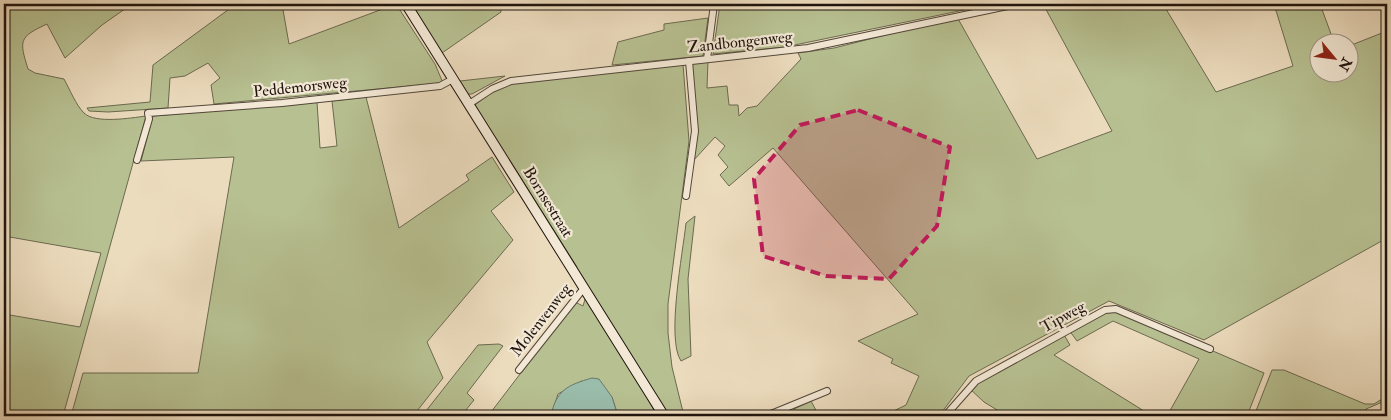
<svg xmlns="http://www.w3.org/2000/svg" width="1391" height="420" font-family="'IM FELL Double Pica',serif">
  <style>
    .green { fill: #b7c091; stroke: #6b6a50 }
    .water { fill: #9abcab; stroke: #69796c }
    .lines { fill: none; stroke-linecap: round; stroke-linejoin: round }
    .street-casing { stroke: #52463a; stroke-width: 8 }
    .secondary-casing { stroke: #1f140e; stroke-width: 11 }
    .street { stroke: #f3e8d5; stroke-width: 6 }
    .secondary { stroke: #f3e8d5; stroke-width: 9 }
    .marked { fill: #c2185b; fill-opacity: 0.2; stroke: #c2185b; stroke-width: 4; stroke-dasharray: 10 6; stroke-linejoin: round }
    .labels { text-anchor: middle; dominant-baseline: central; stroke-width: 4.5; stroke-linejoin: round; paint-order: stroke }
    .street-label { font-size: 16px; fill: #1f140e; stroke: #f3e8d5 }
  </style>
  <rect width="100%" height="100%" fill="#ecdcbe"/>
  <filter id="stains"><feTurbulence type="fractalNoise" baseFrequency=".004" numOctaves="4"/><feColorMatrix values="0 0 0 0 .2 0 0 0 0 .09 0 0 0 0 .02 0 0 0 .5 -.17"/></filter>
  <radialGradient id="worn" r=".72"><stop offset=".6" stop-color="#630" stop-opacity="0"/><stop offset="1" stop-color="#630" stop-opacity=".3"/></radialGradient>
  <g class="green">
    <path d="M4,4H132L102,25L65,58L47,24C19,37 19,40 28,69L35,73L64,79C70,90 76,105 84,113C95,124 131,118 146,116L63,416H4V314L80,327L101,253L4,236Z"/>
    <polygon points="236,4 282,4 289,44 396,4 435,64 443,83 214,104 211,85 220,78 208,63 185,76 170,78 168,108 108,112 89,111 87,108 150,102 153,65"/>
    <polygon points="410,4 500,4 501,12 442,53"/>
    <polygon points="720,4 993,4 785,47 713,54"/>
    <polygon points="1043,4 1163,4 1216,92 1293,66 1274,4 1320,4 1334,42 1318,42 1318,72 1348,72 1349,46 1387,31 1387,238 1204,340 1109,301 969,376 939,416 883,416 906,405 919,376 891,363 893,359 858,341 918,314 773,148 729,186 720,175 728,167 718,155 725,146 715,137 693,161 691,63 708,61 707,88 727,86 729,105 738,105 739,116 747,108 757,106 801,59 798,53 834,48 957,17 1037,159 1112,131"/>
    <polygon points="708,18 703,56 612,65 618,42 664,30 664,24"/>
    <polygon points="683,64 689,141 668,304 668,333 672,367 684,416 666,416 574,269 577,267 475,105 502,84"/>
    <polygon points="505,76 472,94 468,94 460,81"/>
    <polygon points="366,97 399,228 469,180 466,175 492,157 514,192 491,211 513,240 427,342 443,378 413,416 71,416 83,373 198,373 234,157 141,161 153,116 317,102 320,148 337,146 332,101"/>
    <path d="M695,216L688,279L691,356L681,361C666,339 683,252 686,223Z"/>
    <polygon points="586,296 634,373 657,416 618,416 612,397 582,381 558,394 551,416 488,416 575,302 583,306"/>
    <polygon points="1120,311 1264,373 1247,416 1167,416 1199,359 1113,321 1077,341 1069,330 1105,312"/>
    <polygon points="1063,333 1070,345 1054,355 1152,416 1007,416 984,402 969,388"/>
    <polygon points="499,344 503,346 467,393 474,400 461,416 422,416 478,345"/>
    <polygon points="1272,370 1284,370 1365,404 1374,404 1387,396 1387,400 1366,409 1367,414 1370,416 1254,416"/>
    <polygon points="811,401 819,416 797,416 794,409"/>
  </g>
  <path class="water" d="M592,378L599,379L612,397L618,416H551C556,390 568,385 592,378Z"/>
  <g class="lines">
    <g class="street-casing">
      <g id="street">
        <polyline points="707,59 714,4"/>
        <polyline points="469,104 492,89 511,81 808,48 1017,4"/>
        <polyline points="137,160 149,119 148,113 282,103 440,86 453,79"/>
        <polyline points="686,196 695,131 689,61"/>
        <polyline points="519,370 584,288"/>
        <polyline points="766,416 827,391"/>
        <polyline points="945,416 976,381 1105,310 1116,309 1210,349"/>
      </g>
    </g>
    <g class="secondary-casing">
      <polyline id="secondary" points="406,4 664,416"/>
    </g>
    <use href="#street" class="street"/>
    <use href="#secondary" class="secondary"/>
  </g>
  <path class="marked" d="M858,110L950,147L937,226L889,279L826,276L763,256L754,179L800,125Z"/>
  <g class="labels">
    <g class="street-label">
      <text transform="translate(740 42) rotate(-6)">Zandbongenweg</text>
      <text transform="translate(300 87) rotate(-6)">Peddemorsweg</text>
      <text transform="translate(548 202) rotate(58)">Bornsestraat</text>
      <text transform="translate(1063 317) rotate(-29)">Tipweg</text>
      <text transform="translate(541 320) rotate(-52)">Molenvenweg</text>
    </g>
  </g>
  <rect width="1391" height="420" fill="none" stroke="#ecdcbe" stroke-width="20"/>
  <rect x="5" y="5" width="1381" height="410" fill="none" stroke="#1f140e" stroke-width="2.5"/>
  <rect x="10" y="10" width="1371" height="400" fill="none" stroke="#1f140e"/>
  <g transform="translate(1334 58) rotate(119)"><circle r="24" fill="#f3e8d5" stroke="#9e9385"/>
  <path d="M0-4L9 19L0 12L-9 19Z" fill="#8f2418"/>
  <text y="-8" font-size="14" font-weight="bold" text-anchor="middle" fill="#1f140e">N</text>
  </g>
  <rect width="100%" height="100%" filter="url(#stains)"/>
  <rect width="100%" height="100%" fill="url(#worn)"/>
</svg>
